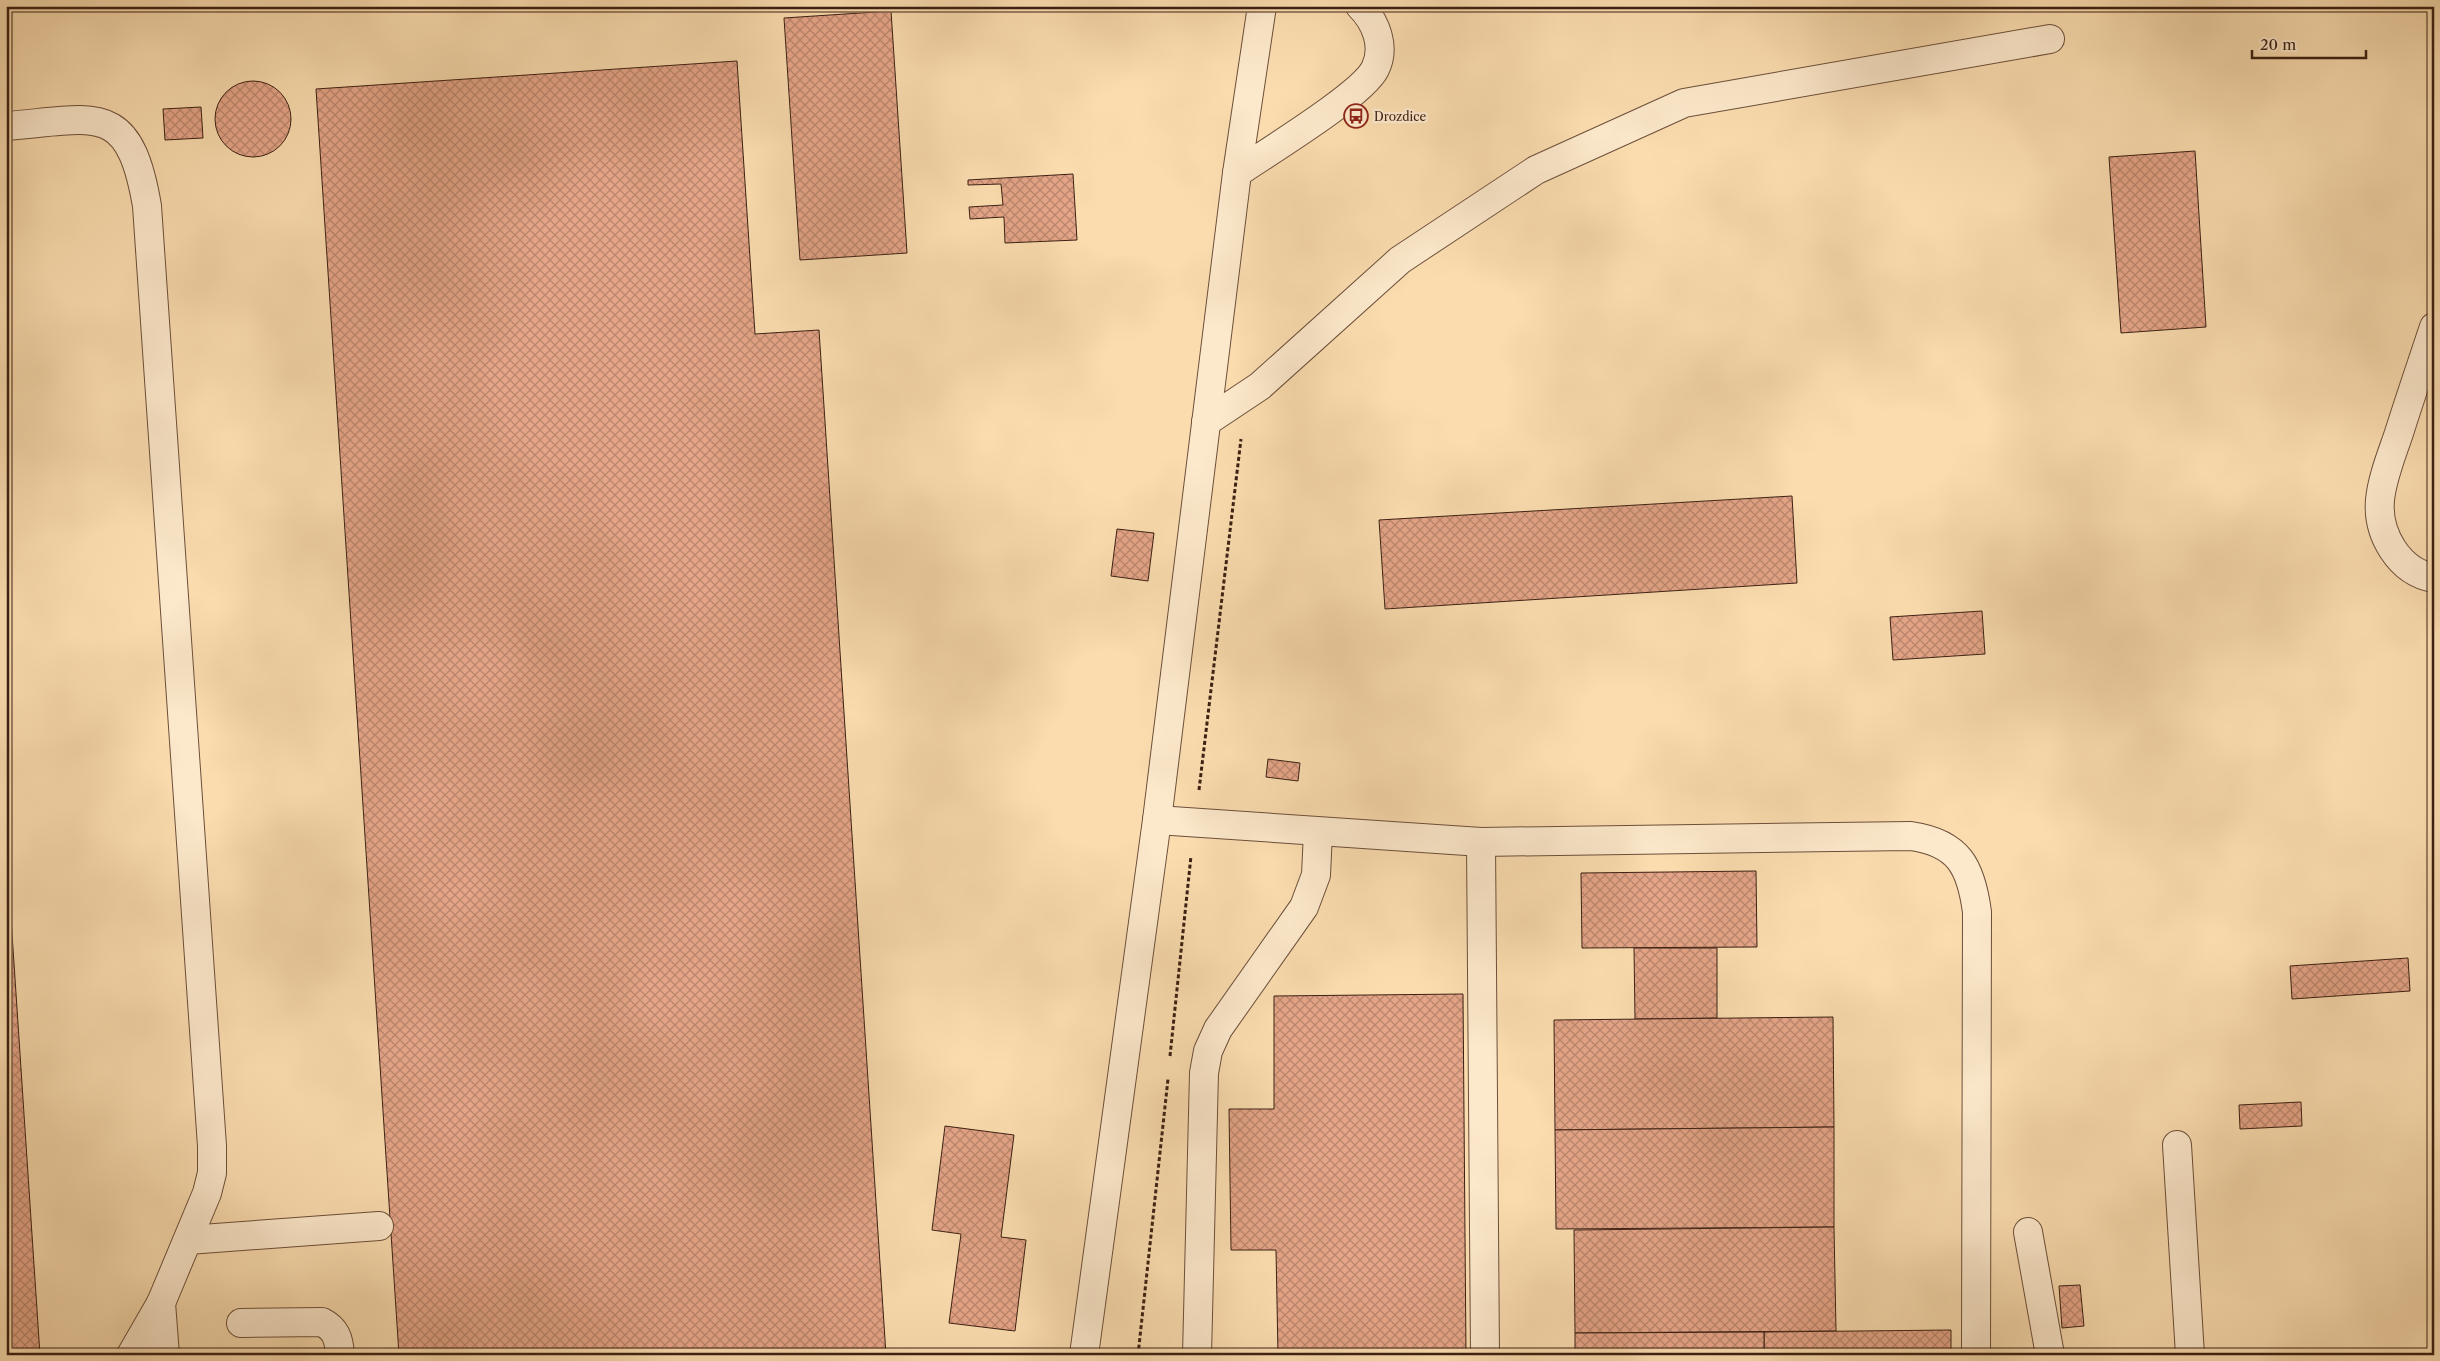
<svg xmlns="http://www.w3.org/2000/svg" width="2440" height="1361" font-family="'Libre Caslon Text',serif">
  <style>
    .building { fill: url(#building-cross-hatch); stroke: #3c2013 }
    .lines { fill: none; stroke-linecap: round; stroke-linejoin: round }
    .minor-casing { stroke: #6c4f3a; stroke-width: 30 }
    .path { stroke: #3c2013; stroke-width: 3; stroke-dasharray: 4 2.5; stroke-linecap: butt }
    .minor { stroke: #fce8cb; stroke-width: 28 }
    .labels { text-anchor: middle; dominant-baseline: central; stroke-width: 4.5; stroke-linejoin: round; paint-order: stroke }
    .poi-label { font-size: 12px; fill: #3c2013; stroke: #fce8cb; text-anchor: start }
  </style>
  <defs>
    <pattern id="building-cross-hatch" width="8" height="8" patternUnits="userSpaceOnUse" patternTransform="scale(1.25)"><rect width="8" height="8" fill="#e5a588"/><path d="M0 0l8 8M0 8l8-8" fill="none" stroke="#bb866e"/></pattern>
  </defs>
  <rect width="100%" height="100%" fill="#fadcaf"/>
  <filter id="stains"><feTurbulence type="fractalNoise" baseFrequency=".004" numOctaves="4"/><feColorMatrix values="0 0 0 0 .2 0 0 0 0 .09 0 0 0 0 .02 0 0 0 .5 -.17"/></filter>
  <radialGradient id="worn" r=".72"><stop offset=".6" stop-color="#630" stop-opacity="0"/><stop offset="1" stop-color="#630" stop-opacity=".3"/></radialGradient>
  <g class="building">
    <polygon points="891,11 907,253 800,260 784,18"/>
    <polygon points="737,61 755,334 819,330 886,1355 399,1355 316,89"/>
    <circle cx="253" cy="119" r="38"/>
    <polygon points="201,107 203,138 165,140 163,109"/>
    <polygon points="2195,151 2206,327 2121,333 2109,157"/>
    <polygon points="1073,174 1077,240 1005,243 1004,217 970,219 969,207 1003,205 1001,184 968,185 968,180"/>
    <polygon points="1792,496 1797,583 1385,609 1379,520"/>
    <polygon points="1117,529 1154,533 1148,581 1111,576"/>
    <polygon points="1982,611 1985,654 1893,660 1890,617"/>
    <polygon points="1268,759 1300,763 1298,781 1266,777"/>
    <polygon points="6,843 40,1355 6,1355"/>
    <polygon points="1756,871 1757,947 1582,948 1581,873"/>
    <polygon points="1634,948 1717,948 1717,1018 1635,1019"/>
    <polygon points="2408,958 2410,991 2292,999 2290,966"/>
    <polygon points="1463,994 1466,1355 1278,1355 1276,1250 1231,1250 1229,1109 1274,1109 1274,996"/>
    <polygon points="1833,1017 1834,1127 1555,1130 1554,1020"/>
    <polygon points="2301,1102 2302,1126 2240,1129 2239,1105"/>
    <polygon points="945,1126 1014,1135 1001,1237 1026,1240 1015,1331 949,1323 961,1234 932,1230"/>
    <polygon points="1834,1127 1834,1227 1556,1229 1555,1130"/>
    <polygon points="1834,1227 1836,1331 1575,1333 1574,1230"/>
    <polygon points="2080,1285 2084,1326 2062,1328 2059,1286"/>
    <polygon points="1951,1330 1951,1355 1764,1355 1764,1332"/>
    <polygon points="1764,1332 1764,1355 1575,1355 1575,1333"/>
  </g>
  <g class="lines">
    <g class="minor-casing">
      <g id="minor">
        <path d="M6,126C96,119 129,100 147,206L212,1146V1173L207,1193L161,1303"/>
        <path d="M1237,173C1266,153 1362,95 1375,69C1386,47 1376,22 1360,6"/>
        <path d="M2434,327C2422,363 2410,398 2399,433C2392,454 2382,478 2380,500C2377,534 2399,572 2434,578"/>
        <polyline points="1206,422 1260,386 1400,260 1536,170 1684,103 2050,39"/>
        <path d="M1157,820L1481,842L1911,836C1959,843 1971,867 1977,912L1976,1355"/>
        <polyline points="1481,842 1485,1355"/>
        <polyline points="2177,1145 2190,1355"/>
        <polyline points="2028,1232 2050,1355"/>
        <polyline points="188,1240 379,1226"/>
        <path d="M241,1323L322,1322C336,1329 339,1339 340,1355"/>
        <polyline points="131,1355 161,1303 165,1355"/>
        <polyline points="1084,1355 1157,820 1237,173 1262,6"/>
        <polyline points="1197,1355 1204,1073 1208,1051 1218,1029 1304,907 1316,875 1318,832"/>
      </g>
    </g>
    <g class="path">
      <polyline points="1199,790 1241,439"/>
      <polyline points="1170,1056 1191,856"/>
      <polyline points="1138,1355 1168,1079"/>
    </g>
    <use href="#minor" class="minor"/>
  </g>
  <defs>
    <g id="bus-ring" transform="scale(1.25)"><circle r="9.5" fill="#fce8cb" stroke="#8f2418" stroke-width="1.5"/><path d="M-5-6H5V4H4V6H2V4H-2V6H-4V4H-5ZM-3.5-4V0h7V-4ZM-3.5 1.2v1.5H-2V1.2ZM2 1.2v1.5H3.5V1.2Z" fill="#8f2418"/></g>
  </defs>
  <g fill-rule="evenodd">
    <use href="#bus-ring" x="1356" y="116"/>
  </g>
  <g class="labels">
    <g class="poi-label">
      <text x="1374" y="116">Drozdice</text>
    </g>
  </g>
  <rect width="2440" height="1361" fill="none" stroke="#fadcaf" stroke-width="25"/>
  <rect x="8" y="8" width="2425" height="1346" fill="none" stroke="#3c2013" stroke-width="2.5"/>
  <rect x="12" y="12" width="2415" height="1336" fill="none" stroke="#3c2013"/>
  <path d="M2252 50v8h114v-8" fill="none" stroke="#3c2013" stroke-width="2.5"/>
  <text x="2260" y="50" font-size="15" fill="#3c2013" stroke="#fce8cb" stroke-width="4" paint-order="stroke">20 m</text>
  <rect width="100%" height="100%" filter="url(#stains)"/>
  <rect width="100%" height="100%" fill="url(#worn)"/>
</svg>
